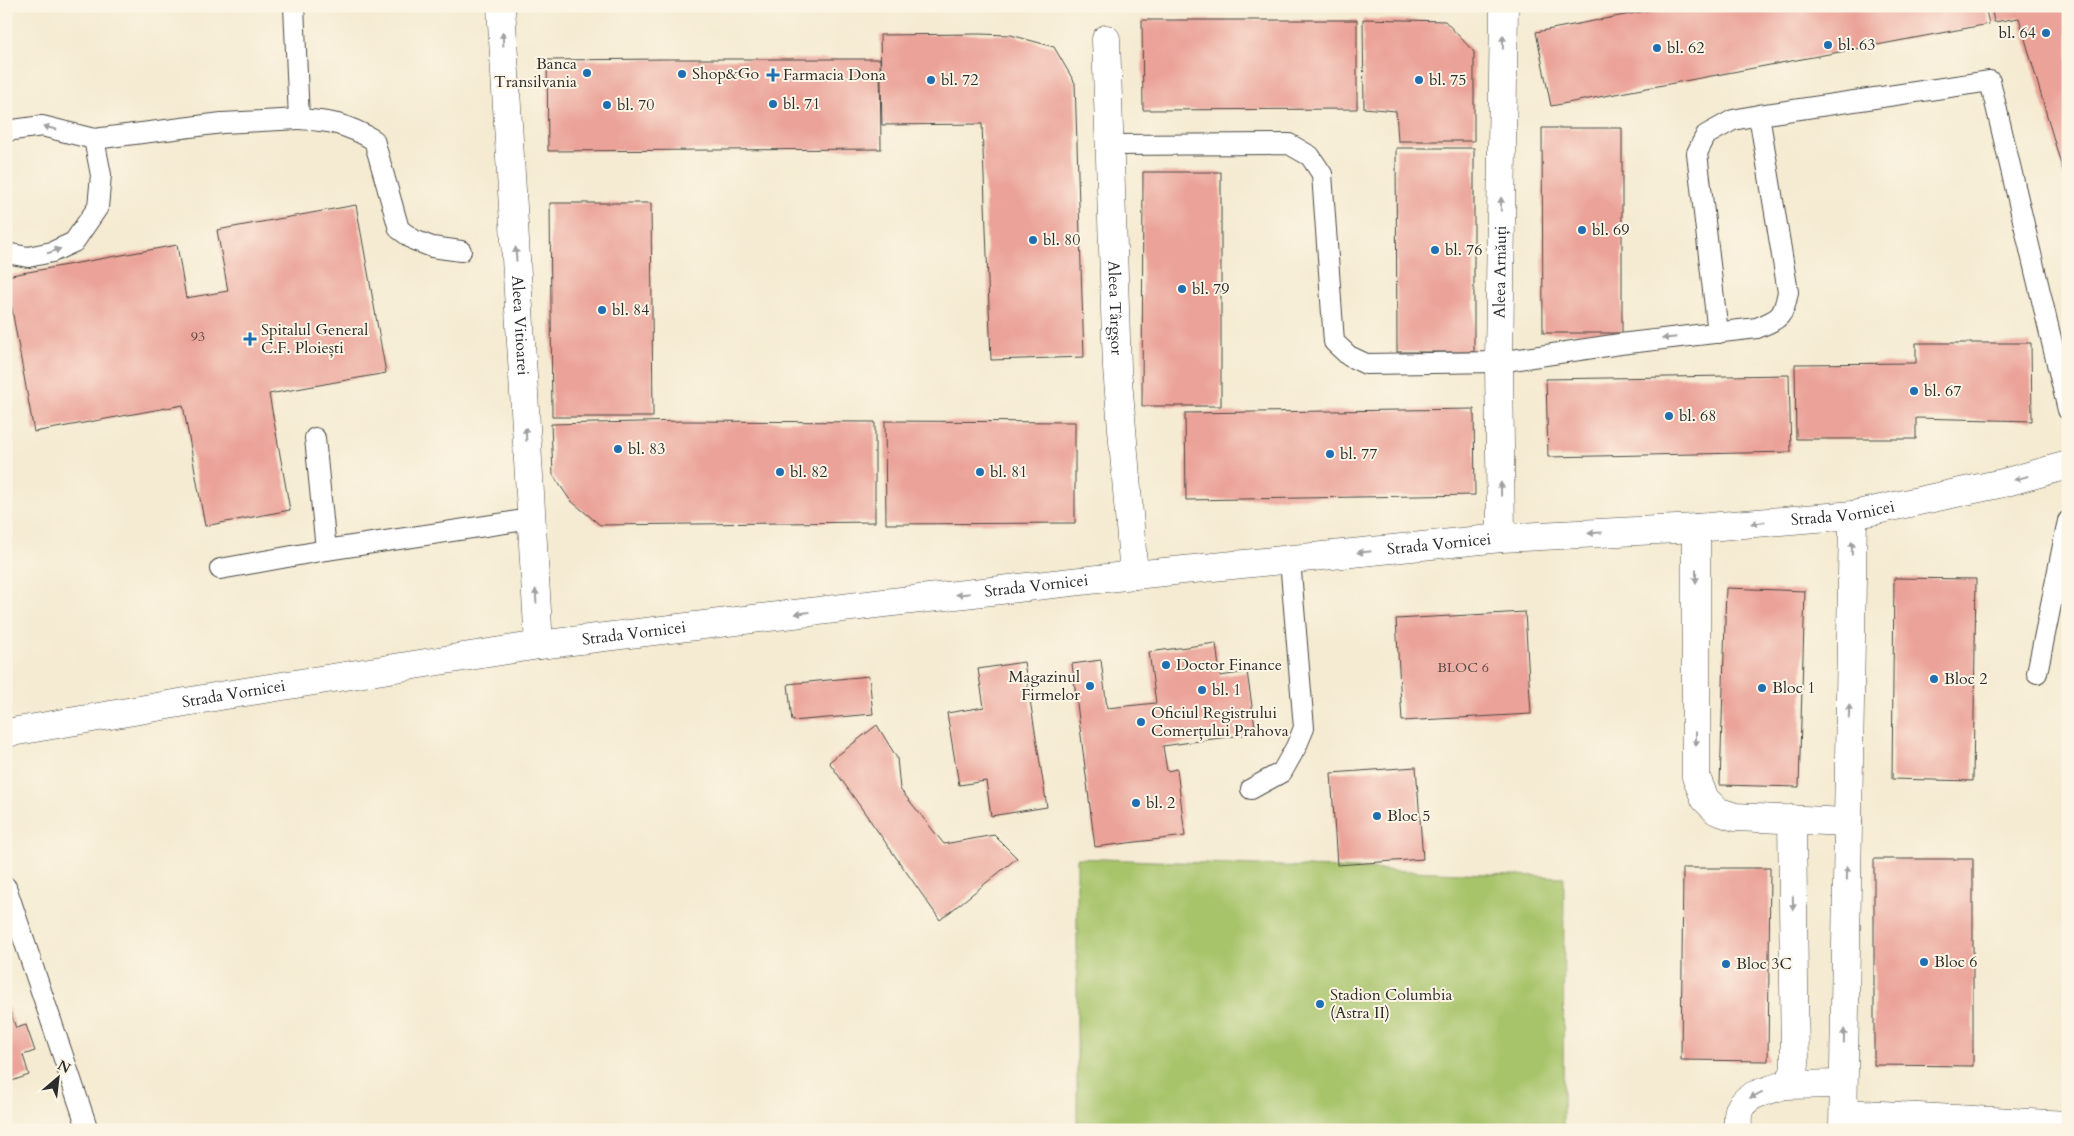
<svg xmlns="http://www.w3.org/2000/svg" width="2074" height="1136" font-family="Cardo,serif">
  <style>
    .green { fill: #a7c46b; stroke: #69784b }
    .building { fill: #eba298 }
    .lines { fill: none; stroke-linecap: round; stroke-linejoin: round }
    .lane-casing { stroke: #494844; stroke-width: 22 }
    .street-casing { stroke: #494844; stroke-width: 29 }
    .lane { stroke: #fff; stroke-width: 20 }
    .street { stroke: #fff; stroke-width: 28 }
    .oneway { fill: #a0a0a0 }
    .poi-dot { fill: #1f6fb2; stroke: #fcf5e5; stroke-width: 2 }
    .labels { text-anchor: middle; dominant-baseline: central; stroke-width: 4; stroke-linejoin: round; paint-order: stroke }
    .number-label { font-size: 14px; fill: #5b4946 }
    .poi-label { font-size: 16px; fill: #2b2b2b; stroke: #fcf5e5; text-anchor: start }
    .street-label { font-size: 16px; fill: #2b2b2b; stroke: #fcf5e5 }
  </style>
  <rect width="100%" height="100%" fill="#fcf5e5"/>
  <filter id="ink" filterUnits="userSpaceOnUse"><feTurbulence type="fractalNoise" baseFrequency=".02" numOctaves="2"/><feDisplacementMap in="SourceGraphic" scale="10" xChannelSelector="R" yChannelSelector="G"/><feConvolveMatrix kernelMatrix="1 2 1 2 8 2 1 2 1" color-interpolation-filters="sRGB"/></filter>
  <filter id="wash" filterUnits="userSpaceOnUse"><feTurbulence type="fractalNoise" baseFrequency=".0096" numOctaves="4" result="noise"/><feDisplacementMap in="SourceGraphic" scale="20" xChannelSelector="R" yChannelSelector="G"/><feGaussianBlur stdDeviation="1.12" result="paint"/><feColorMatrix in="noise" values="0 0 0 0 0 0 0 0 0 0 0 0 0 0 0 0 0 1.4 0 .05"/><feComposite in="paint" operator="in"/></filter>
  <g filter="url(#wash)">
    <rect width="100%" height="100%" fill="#f5ebd2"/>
    <polygon class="green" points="1077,858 1564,877 1563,1130 1077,1130"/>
    <g id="blocks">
      <g class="building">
        <polygon points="1672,6 1985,6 1989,24 1551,106 1536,32"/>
        <polygon points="1991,6 2068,6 2068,189 2019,18 1994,22"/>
        <polygon points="1363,19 1445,21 1474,52 1474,141 1398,141 1396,111 1364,108"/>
        <polygon points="1142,20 1357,20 1357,109 1143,110"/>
        <polygon points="979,34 1011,35 1054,47 1075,83 1084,357 991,360 982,124 882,125 880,35"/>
        <polygon points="666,59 880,59 881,149 548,151 547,60"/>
        <polygon points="1542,128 1622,128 1622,333 1543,333"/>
        <polygon points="1396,148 1474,148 1474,352 1397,352"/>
        <polygon points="1143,172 1221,172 1221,406 1142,406"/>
        <polygon points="550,203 651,203 653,417 552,417"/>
        <polygon points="356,205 386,373 269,394 290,510 205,526 183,405 34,432 6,276 177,245 186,298 228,291 217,230"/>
        <polygon points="1916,343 2031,343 2032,421 1916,418 1916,439 1796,439 1795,364 1916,363"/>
        <polygon points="1789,375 1791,452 1548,457 1546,379"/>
        <polygon points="1474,409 1475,495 1186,500 1185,413"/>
        <polygon points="684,421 875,422 875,522 600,525 570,500 553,475 551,424"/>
        <polygon points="885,421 1075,422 1075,523 886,524"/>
        <polygon points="1894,578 1976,579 1973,781 1892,779"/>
        <polygon points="1726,588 1805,591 1799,787 1720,785"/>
        <polygon points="1525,612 1531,714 1402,721 1396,619"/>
        <polygon points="1216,643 1220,676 1247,672 1256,733 1163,746 1167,771 1177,769 1185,836 1095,847 1072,664 1101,660 1107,708 1156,703 1149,652"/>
        <polygon points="1024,662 1047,807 991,816 986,781 959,785 947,713 984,707 978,669"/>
        <polygon points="869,676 873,714 792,721 788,684"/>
        <polygon points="877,725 897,758 900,789 944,844 994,835 1017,858 940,920 829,762"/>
        <polygon points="1416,767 1423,859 1337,865 1331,773"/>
        <polygon points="1874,859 1973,859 1973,1066 1874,1065"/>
        <polygon points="1683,868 1770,868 1768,1061 1681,1060"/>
        <polygon points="6,1000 16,1028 26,1025 35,1051 23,1055 29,1075 6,1083"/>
      </g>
    </g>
  </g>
  <g filter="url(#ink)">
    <use href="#blocks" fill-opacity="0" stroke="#494844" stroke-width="1"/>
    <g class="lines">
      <g class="lane-casing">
        <g id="lane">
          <path d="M294,6L299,119C331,121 346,124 374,140L399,229L414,240L432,247L461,251"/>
          <polyline points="6,131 42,126 94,139 222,123 299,119"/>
          <path d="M1109,145L1289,144L1310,156L1322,174L1334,342L1349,356L1366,364L1499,362L1620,344L1757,328C1781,318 1783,317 1788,292L1759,115"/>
          <polyline points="6,253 28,257 52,252 74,242 98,207 101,175 94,139"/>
          <polyline points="1718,333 1697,153 1706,135 1733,120 1759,115 1990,81 2068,410"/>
          <polyline points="315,438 326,550"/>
          <polyline points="220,569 326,550 531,519"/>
          <polyline points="2037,673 2068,521"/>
          <polyline points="1251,789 1282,772 1296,747 1304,728 1290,560"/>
          <polyline points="6,887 88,1130"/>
        </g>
      </g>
      <g class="street-casing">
        <g id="street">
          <path id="s1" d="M501,6L539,645"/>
          <path id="s2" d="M1106,39L1117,368L1134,575"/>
          <polyline points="1696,528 1696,777 1705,799 1717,811 1735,817 1848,822"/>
          <path id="s3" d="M1501,538L1499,362L1504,6"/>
          <path id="s4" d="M6,733L226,695L539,645L884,603L1134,575L1501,538L1696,528L1853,515L2003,483L2068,465"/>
          <polyline points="1784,1085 1843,1084"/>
          <polyline points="1844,1113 2068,1125"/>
          <path d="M1738,1130C1738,1124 1737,1116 1739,1110C1751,1085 1783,1095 1793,1075C1794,1072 1795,1067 1795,1064L1792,819"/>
          <polyline points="1843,1130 1853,515"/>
        </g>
      </g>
      <use href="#lane" class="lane"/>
      <use href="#street" class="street"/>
    </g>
    <defs><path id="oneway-solid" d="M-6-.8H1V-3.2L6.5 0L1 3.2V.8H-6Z" transform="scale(1.25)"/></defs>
    <g class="oneway">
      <use href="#oneway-solid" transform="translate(503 39) rotate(-93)"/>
      <use href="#oneway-solid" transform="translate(1503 42) rotate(-89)"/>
      <use href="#oneway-solid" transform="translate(50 128) rotate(-166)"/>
      <use href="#oneway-solid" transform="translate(1501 204) rotate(-89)"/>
      <use href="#oneway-solid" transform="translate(54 251) rotate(-19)"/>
      <use href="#oneway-solid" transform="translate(516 254) rotate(-94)"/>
      <use href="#oneway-solid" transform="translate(1669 338) rotate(174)"/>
      <use href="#oneway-solid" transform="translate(526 434) rotate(-93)"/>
      <use href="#oneway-solid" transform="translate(2021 478) rotate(164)"/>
      <use href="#oneway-solid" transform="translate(1501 489) rotate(-91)"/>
      <use href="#oneway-solid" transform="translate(1758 523) rotate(175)"/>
      <use href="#oneway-solid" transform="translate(1595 533) rotate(177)"/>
      <use href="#oneway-solid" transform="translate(1852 548) rotate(-89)"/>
      <use href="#oneway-solid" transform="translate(1364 552) rotate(174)"/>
      <use href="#oneway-solid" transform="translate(1696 576) rotate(90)"/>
      <use href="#oneway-solid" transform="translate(963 594) rotate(174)"/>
      <use href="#oneway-solid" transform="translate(536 596) rotate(-93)"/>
      <use href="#oneway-solid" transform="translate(802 613) rotate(173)"/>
      <use href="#oneway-solid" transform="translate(1849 711) rotate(-89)"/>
      <use href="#oneway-solid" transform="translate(1696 739) rotate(90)"/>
      <use href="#oneway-solid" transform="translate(1847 873) rotate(-89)"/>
      <use href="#oneway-solid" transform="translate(1793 903) rotate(89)"/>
      <use href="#oneway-solid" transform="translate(1844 1036) rotate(-89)"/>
      <use href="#oneway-solid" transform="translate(1756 1095) rotate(154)"/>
    </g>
  </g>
  <g class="poi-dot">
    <circle cx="2046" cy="33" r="5"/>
    <circle cx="1828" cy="45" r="5"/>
    <circle cx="1657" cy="48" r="5"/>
    <circle cx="587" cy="73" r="5"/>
    <circle cx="682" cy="74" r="5"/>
    <path d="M770.5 67.5h5v5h5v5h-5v5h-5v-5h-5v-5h5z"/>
    <circle cx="931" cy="80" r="5"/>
    <circle cx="1419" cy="80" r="5"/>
    <circle cx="773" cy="104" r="5"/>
    <circle cx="607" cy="105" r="5"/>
    <circle cx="1582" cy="230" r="5"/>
    <circle cx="1033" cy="240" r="5"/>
    <circle cx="1435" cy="250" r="5"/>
    <circle cx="1182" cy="289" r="5"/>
    <circle cx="602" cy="310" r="5"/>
    <path d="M247.5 331.5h5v5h5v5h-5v5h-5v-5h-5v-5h5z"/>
    <circle cx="1914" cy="391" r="5"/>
    <circle cx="1669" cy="416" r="5"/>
    <circle cx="618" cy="449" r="5"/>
    <circle cx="1330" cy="454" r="5"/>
    <circle cx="780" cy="472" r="5"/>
    <circle cx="980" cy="472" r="5"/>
    <circle cx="1166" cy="665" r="5"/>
    <circle cx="1934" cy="679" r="5"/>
    <circle cx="1090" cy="686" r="5"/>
    <circle cx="1762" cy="688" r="5"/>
    <circle cx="1202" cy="690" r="5"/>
    <circle cx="1141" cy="722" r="5"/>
    <circle cx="1136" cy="803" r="5"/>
    <circle cx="1377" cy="816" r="5"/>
    <circle cx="1924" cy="962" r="5"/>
    <circle cx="1726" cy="964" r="5"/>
    <circle cx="1320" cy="1004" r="5"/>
  </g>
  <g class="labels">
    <g class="number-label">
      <text x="198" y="336">93</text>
      <text x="1463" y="667">BLOC 6</text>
    </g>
    <g class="poi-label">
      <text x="2036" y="33" text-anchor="end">bl. 64</text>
      <text x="1838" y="45">bl. 63</text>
      <text x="1667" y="48">bl. 62</text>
      <text x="577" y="64" text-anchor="end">Banca<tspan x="577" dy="18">Transilvania</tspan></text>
      <text x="692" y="74">Shop&amp;Go</text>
      <text x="783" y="75">Farmacia Dona</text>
      <text x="941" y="80">bl. 72</text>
      <text x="1429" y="80">bl. 75</text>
      <text x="783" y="104">bl. 71</text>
      <text x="617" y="105">bl. 70</text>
      <text x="1592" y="230">bl. 69</text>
      <text x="1043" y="240">bl. 80</text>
      <text x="1445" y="250">bl. 76</text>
      <text x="1192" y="289">bl. 79</text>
      <text x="612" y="310">bl. 84</text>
      <text x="261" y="330">Spitalul General<tspan x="261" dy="18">C.F. Ploiești</tspan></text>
      <text x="1924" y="391">bl. 67</text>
      <text x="1679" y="416">bl. 68</text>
      <text x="628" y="449">bl. 83</text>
      <text x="1340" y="454">bl. 77</text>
      <text x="790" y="472">bl. 82</text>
      <text x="990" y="472">bl. 81</text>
      <text x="1176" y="665">Doctor Finance</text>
      <text x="1080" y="677" text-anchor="end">Magazinul<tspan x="1080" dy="18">Firmelor</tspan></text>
      <text x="1944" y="679">Bloc 2</text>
      <text x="1772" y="688">Bloc 1</text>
      <text x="1212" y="690">bl. 1</text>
      <text x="1151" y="713">Oficiul Registrului<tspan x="1151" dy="18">Comerțului Prahova</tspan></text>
      <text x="1146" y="803">bl. 2</text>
      <text x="1387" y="816">Bloc 5</text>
      <text x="1934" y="962">Bloc 6</text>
      <text x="1736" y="964">Bloc 3C</text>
      <text x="1330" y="995">Stadion Columbia<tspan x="1330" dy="18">(Astra II)</tspan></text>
    </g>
    <g class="street-label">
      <text stroke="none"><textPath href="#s3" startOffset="266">Aleea Arnăuți</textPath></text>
      <text stroke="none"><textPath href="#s2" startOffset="269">Aleea Târgșor</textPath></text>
      <text stroke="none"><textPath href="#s1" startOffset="320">Aleea Vitioarei</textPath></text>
      <text stroke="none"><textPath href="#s4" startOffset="1851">Strada Vornicei</textPath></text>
      <text stroke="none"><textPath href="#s4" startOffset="1446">Strada Vornicei</textPath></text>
      <text stroke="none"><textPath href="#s4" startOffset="1041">Strada Vornicei</textPath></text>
      <text stroke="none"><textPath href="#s4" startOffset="636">Strada Vornicei</textPath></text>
      <text stroke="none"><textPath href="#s4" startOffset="231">Strada Vornicei</textPath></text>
    </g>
  </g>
  <rect width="2074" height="1136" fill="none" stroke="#fcf5e5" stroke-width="25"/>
  <g transform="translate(58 1078) rotate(28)" stroke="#fcf5e5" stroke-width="4" paint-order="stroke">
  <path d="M0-4L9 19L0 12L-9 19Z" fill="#2b2b2b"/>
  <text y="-8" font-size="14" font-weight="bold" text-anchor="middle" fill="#2b2b2b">N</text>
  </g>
</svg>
